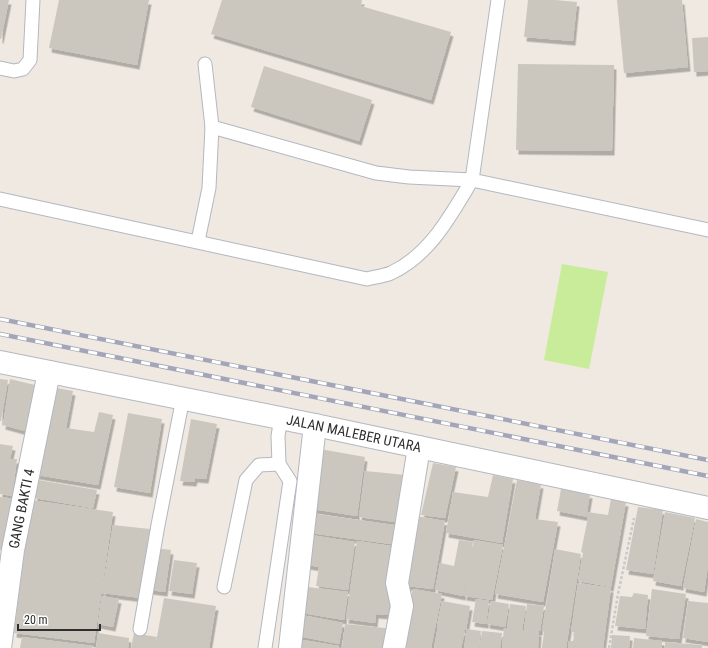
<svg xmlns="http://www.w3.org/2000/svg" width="708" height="648" font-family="'Roboto Condensed',sans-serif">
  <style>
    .pitch { fill: #c9ec9a }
    .building { fill: #cbc7bf; filter: url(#shadow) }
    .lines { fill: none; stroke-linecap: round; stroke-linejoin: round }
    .service-casing { stroke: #b4b7c1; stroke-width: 15 }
    .minor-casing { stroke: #b4b7c1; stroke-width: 24 }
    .tertiary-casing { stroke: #b4b7c1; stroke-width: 24 }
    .path { stroke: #c9c9c9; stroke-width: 2.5; stroke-dasharray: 3 2; stroke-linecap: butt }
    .service { stroke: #fff; stroke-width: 13 }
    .minor { stroke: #fff; stroke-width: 22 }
    .tertiary { stroke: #fff; stroke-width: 22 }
    .rail-casing { stroke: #a3a6b8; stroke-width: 4.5 }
    .rail { stroke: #fff; stroke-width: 3; stroke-dasharray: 9; stroke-linecap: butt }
    .labels { text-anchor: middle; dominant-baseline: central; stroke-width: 3; stroke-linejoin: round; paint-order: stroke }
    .street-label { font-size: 14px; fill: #2e2e2e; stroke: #fff }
  </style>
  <defs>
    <filter id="shadow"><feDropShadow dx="2.5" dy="4.5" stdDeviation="0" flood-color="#0004"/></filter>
  </defs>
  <rect width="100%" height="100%" fill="#efe9e1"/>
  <polygon class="pitch" points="562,264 608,272 589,369 544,360"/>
  <g class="building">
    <polygon points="0,0 9,0 1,39 0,39"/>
    <polygon points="59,0 149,0 137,65 49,48"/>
    <polygon points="222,0 362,0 361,6 451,32 431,100 211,34"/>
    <polygon points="528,0 555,0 577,2 573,41 524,37"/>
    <polygon points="617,0 682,0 688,67 624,73"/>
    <polygon points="708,37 708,71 694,72 692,38"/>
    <polygon points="518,64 614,65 612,151 516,150"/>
    <polygon points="264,66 372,100 359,141 251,107"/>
    <polygon points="0,379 8,380 1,421 0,421"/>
    <polygon points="10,379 35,385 25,431 3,425"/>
    <polygon points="51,387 73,391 66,428 94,432 99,412 113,415 98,485 37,475"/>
    <polygon points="128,413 162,419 150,493 114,487"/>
    <polygon points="191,419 217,424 206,479 195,478 194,482 180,481"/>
    <polygon points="0,444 13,446 10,459 17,459 12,496 0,494"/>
    <polygon points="320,449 365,457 357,516 312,509"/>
    <polygon points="433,463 456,467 445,518 421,515"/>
    <polygon points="365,471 406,475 402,523 359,517"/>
    <polygon points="493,475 513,479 502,543 446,533 453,492 488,497"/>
    <polygon points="38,480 97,490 93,508 34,498"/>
    <polygon points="517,480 541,484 535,519 558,522 543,602 495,594"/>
    <polygon points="561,489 590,494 587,512 608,515 611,499 626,502 611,587 578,581 583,553 581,552 588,517 557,511"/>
    <polygon points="0,497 16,499 9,551 0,550"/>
    <polygon points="31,500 113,512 94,643 14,633"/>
    <polygon points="638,507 663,510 653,574 626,570"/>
    <polygon points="665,512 695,518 681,586 653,581"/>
    <polygon points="310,513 401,526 398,545 310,533"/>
    <polygon points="410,515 445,521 433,589 398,585"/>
    <polygon points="696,519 708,522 708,565 704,592 683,588"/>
    <polygon points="113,525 150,529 141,598 102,593"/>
    <polygon points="311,535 355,542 348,590 316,586 319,567 307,565"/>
    <polygon points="459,540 473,542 463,596 435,590 440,563 454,566"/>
    <polygon points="474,540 503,545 492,600 464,596"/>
    <polygon points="357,541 398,547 388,615 376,614 375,623 346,619"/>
    <polygon points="156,548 171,550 165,592 150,590"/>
    <polygon points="555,549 581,554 566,648 542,648 544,632 542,631"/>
    <polygon points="174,560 197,563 192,594 169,591"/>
    <polygon points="578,583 611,588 603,648 568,648 569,641 573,641 575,632 571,632"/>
    <polygon points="300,586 348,592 344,620 296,612"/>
    <polygon points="413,589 442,594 431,648 398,648"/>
    <polygon points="652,589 686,594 679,639 646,636"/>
    <polygon points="634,593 648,595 645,629 615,626 620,596 632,597"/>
    <polygon points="102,596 119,599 113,627 98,624"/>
    <polygon points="164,598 216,606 209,648 155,648"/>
    <polygon points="476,599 489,601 486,624 472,622"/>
    <polygon points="442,601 470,606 466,630 437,626"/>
    <polygon points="491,601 509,604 505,627 487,624"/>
    <polygon points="688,601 708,603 708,642 683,638"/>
    <polygon points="510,604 526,606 522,630 524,630 527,604 544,606 540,631 534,631 539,632 538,648 502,648 504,628 507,629"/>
    <polygon points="302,615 343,623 339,644 298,636"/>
    <polygon points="345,624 394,629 391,648 342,648"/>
    <polygon points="438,626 465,631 461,648 434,648"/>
    <polygon points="467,629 481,631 479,648 464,648"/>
    <polygon points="482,631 502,633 500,648 480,648"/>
    <polygon points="98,633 129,638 128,648 96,648"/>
    <polygon points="134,633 157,637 155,648 131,648"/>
    <polygon points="612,635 630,636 629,648 611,648"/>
    <polygon points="22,637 93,646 92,648 20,648"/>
    <polygon points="634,638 662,641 662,648 633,648"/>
    <polygon points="297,639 339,646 338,648 296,648"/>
    <polygon points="665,642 702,645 702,648 665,648"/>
  </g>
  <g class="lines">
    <g class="service-casing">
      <g id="service">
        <polyline points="498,0 472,180 708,230"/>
        <polyline points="0,68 14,71 23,69 30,60 33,0"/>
        <path d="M0,199L367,279C375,277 384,276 391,273C430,255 451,215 472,180L409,177L376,173L212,127"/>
        <polyline points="198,241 209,188 212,127 205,64"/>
        <polyline points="224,587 246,480 259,465 279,464"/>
        <polyline points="140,629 158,525 183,398"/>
        <polyline points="265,648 290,481 279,464 278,436 281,418"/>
      </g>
    </g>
    <g class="minor-casing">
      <g id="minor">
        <path id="s1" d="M0,648L13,550L49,372"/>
        <polyline points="290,648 315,425"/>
        <polyline points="394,648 402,606 397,583 419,447"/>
      </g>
    </g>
    <g class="tertiary-casing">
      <g id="tertiary">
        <path id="s2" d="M0,362L315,425L708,508"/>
      </g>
    </g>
    <polyline class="path" points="609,648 618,594 634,518"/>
    <use href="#service" class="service"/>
    <use href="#minor" class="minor"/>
    <use href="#tertiary" class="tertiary"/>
    <g class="rail-casing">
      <g id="rail">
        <polyline points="0,319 708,460"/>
        <polyline points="0,334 708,476"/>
      </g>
    </g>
    <use href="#rail" class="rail"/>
  </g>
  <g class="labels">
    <g class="street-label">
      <text stroke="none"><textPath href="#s2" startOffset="361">JALAN MALEBER UTARA</textPath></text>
      <text stroke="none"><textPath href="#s1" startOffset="141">GANG BAKTI 4</textPath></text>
    </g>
  </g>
  <path d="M18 624v6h82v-6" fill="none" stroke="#2e2e2e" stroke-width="2"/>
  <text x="24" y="624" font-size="12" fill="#2e2e2e" stroke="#ffffff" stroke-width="3" paint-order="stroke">20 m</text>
</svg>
